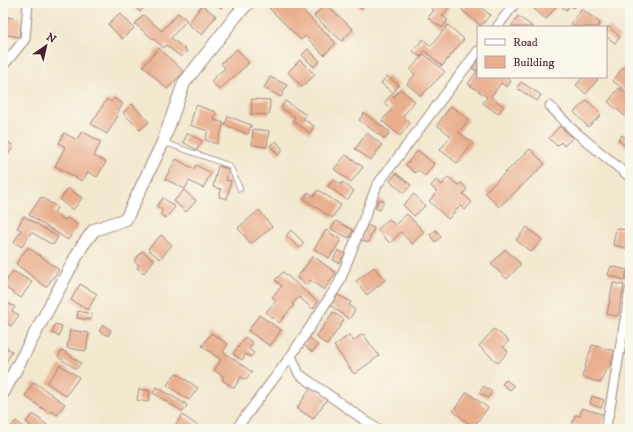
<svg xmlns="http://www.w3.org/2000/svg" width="633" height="432" font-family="'IM FELL DW Pica',serif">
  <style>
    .building { fill: #e9ae8e }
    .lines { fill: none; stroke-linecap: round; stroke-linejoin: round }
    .lane-casing { stroke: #9e847c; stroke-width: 6 }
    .street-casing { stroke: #9e847c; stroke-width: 11 }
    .secondary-casing { stroke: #9e847c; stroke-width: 14 }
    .lane { stroke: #fff; stroke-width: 4.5 }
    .street { stroke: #fff; stroke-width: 9 }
    .secondary { stroke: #fff; stroke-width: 12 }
  </style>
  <rect width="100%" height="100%" fill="#fbf7ec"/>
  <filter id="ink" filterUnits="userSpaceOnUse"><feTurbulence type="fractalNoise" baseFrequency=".025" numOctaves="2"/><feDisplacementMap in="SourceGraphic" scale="8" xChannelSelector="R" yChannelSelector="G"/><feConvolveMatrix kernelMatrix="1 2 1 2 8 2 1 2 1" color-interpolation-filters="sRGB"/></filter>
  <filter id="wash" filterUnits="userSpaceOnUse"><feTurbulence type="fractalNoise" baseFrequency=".012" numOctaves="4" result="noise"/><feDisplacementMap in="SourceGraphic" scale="16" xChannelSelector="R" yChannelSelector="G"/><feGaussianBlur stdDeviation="0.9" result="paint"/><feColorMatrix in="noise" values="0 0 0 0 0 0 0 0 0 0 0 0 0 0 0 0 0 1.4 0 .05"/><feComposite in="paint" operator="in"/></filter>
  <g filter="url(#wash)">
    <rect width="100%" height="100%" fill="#f2e8ce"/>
    <g id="blocks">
      <g class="building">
        <polygon points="130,3 148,3 140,12"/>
        <polygon points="214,3 225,3 221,8"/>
        <polygon points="274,3 287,3 293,9 297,5 336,43 324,55 305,36 301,40 269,8"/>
        <polygon points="354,3 367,3 361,9"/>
        <polygon points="433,3 452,3 442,16 448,20 442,28 428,18 434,10 430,7"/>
        <polygon points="468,3 476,3 490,15 481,26 462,10"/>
        <polygon points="484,3 492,3 489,7"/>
        <polygon points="527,3 551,3 556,7 546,19"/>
        <polygon points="557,3 578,3 574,8 570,5 566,10"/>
        <polygon points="325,4 353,29 342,41 314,16"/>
        <polygon points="202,5 216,16 202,35 188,24"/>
        <polygon points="582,9 600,23 598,27 575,27 571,24"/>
        <polygon points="120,13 134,28 122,39 108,24"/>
        <polygon points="178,13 187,20 171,38 187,51 181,57 166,45 164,48 135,24 143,15 162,31"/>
        <polygon points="518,16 533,27 511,27"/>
        <polygon points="8,17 22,20 19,37 3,34 4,21 7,22"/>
        <polygon points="448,25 464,39 442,66 425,51 420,57 413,51 423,39 431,46"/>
        <polygon points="608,26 620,37 615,43 606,36"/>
        <polygon points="159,48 184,72 167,89 143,66"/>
        <polygon points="237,49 249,63 219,90 211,81 225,68 221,63"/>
        <polygon points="308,49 320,61 314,67 302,55"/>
        <polygon points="424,54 445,72 421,96 407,84 415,74 410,70"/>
        <polygon points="300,60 315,75 302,87 288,72"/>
        <polygon points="478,61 478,77 506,77 511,81 507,87 501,83 491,97 504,106 498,114 483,103 487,97 468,84 477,71 472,68"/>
        <polygon points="623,67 630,72 630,87 626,91 613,81"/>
        <polygon points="387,76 399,85 393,93 381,83"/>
        <polygon points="270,77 287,85 281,97 264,88"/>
        <polygon points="583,77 596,77 598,79 586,94 576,85"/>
        <polygon points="521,82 541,95 537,101 517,88"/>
        <polygon points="619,88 630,97 630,120 608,102"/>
        <polygon points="400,89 415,101 403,116 410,123 400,136 382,121 392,109 384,103 391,95 394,97"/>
        <polygon points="114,98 123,104 116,115 118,116 107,134 91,124 107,99 111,102"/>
        <polygon points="252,99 270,100 269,115 251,114"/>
        <polygon points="587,100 601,115 588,127 574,112"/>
        <polygon points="285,101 306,115 303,119 314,126 310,133 293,121 295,117 281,108"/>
        <polygon points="132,104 149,122 140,130 123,113"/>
        <polygon points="196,105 216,112 214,120 224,123 217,144 205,140 208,131 190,125"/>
        <polygon points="451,106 469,120 459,132 473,143 457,163 440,150 451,136 437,125"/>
        <polygon points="364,113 390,132 385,139 359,120"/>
        <polygon points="228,116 251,125 248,134 225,125"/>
        <polygon points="560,126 572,138 564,146 561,142 557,146 549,138"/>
        <polygon points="253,129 269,131 267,147 252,145"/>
        <polygon points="82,131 101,142 94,156 106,162 97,177 88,172 82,181 55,166 65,147 59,143 64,133 77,140"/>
        <polygon points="188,133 202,141 197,150 183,142"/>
        <polygon points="367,133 382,145 371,160 355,149"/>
        <polygon points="622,135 630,142 626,147 618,140"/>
        <polygon points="3,139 14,146 3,162"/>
        <polygon points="276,141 283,150 278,155 270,145"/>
        <polygon points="530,149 545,164 499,207 485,192"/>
        <polygon points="418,150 434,164 425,176 418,170 415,173 406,165"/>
        <polygon points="346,155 363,167 351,182 334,169"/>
        <polygon points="176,159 194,169 196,165 211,173 203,188 189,181 185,189 165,179"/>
        <polygon points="218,166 229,169 226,180 231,181 227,199 219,197 221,189 213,187"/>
        <polygon points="396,173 411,185 404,193 390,181"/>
        <polygon points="448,177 458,185 461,183 467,189 463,194 472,202 465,210 460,206 448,219 429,201 437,192 431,186 436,180 442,185"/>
        <polygon points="333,179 341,185 342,182 354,191 347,200 328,186"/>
        <polygon points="68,188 82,198 73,210 60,200"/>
        <polygon points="184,190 196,201 186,212 174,201"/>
        <polygon points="318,190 341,205 332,218 304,199 308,192 314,196"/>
        <polygon points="414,194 425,206 414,216 403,205"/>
        <polygon points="41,197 57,207 54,213 65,220 67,218 78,225 68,240 29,215"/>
        <polygon points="163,198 175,207 166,218 160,214 163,211 157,206"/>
        <polygon points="379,199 384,201 380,210 375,208"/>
        <polygon points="259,210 272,227 251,244 238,228"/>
        <polygon points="407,214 424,232 412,244 401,232 390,243 377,230 389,219 395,225"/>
        <polygon points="24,216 58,237 53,245 31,232 22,247 14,242 21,230 17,228"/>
        <polygon points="336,221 353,230 349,238 331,229"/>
        <polygon points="367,225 374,228 368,243 361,240"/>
        <polygon points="527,227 542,240 531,252 516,240"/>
        <polygon points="616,228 630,231 630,249 613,245"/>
        <polygon points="291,230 304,243 300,248 286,236"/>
        <polygon points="326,230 341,240 329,258 314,249"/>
        <polygon points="436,230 441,237 435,242 430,235"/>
        <polygon points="161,235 172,245 160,259 148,249"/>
        <polygon points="28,247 59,270 46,287 16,264"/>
        <polygon points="505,249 521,264 507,279 491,264"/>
        <polygon points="338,250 345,254 339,263 333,260"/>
        <polygon points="142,251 154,260 144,273 137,268 139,265 134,261"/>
        <polygon points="313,256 336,273 324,290 310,280 307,285 297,278"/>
        <polygon points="611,266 627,270 625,280 608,275"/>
        <polygon points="374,267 385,280 367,295 356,281"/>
        <polygon points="13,271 32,282 21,298 3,286"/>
        <polygon points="283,272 318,302 313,309 299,297 292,304 294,305 279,323 266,312 276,301 272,297 282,286 275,280"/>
        <polygon points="613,283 624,285 618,316 607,314"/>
        <polygon points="80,284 97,294 88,310 71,300"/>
        <polygon points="338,295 351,302 349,305 355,310 349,319 330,305"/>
        <polygon points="3,300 15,307 12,311 19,315 11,326 3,321"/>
        <polygon points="78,311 92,314 91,320 77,318"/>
        <polygon points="333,312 344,320 327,345 316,337"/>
        <polygon points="259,315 281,330 270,346 248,331"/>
        <polygon points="55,324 62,326 59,336 52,333"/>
        <polygon points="103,325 111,330 108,336 99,331"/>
        <polygon points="494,329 509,341 503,347 508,352 498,363 479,346"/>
        <polygon points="70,330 89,333 86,351 67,348"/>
        <polygon points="211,333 228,344 223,352 252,372 246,380 241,377 234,388 222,380 224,377 214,370 221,360 202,346"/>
        <polygon points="363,334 379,356 354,374 334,346 349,335 353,341"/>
        <polygon points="245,337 253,343 249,349 254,353 251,357 246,354 242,360 233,354"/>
        <polygon points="310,338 318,345 312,352 304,345"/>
        <polygon points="592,345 615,351 609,369 606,368 601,383 582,377"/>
        <polygon points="3,346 12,351 5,364 3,363"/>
        <polygon points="62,350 81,363 76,369 58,357"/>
        <polygon points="60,365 79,377 66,396 47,383"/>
        <polygon points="176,373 198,388 189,400 167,385"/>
        <polygon points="506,380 514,386 510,390 502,384"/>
        <polygon points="34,382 65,404 57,415 51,411 49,413 25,396"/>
        <polygon points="312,386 328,398 313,419 297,408"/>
        <polygon points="484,386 492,392 488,398 479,393"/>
        <polygon points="157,387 187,405 183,412 153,393"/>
        <polygon points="139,389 150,391 148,402 137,400"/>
        <polygon points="467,392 488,408 473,427 453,411"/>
        <polygon points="592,396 604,400 601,408 590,404"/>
        <polygon points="582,408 605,415 600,429 578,429 579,426 572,424 575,415 580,416"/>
        <polygon points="33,414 47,425 45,428 47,429 34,429 26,422"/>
        <polygon points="182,415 203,429 173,429"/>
        <polygon points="16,421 26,429 12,429 10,428"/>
      </g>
    </g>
  </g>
  <g filter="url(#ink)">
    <use href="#blocks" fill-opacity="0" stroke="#9e847c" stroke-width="1"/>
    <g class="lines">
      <g class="lane-casing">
        <polyline id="lane" points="163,142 228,165 231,168 240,189"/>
      </g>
      <g class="street-casing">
        <g id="street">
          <polyline points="497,27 515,3"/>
          <polyline points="3,66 25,39 28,3"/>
          <polyline points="550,106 573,130 630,177"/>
          <polyline points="291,356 299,374 377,429"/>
          <polyline points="236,429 291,356 339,283 377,185 478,51"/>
          <polyline points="605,429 610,408 630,290"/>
        </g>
      </g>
      <g class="secondary-casing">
        <polyline id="secondary" points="3,393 82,246 94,230 126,219 163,142 184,83 236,16 248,3"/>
      </g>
      <use href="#lane" class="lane"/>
      <use href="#street" class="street"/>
      <use href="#secondary" class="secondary"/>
    </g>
  </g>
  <rect width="633" height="432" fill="none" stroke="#fbf7ec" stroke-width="16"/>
  <rect x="477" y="26" width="130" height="52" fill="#fbf7ec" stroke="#b4a19f"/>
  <rect x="485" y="39" width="20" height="6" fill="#ffffff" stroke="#b4a19f"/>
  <text x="513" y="46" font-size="12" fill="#4a1f2b">Road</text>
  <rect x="485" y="56" width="20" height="12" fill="#e9ae8e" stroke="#b4a19f"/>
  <text x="513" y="66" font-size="12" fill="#4a1f2b">Building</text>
  <g transform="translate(46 46) rotate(34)" stroke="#fbf7ec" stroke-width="3" paint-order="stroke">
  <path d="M0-3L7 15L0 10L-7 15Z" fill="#4a1f2b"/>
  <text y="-6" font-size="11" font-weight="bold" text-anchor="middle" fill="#4a1f2b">N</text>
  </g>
</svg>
